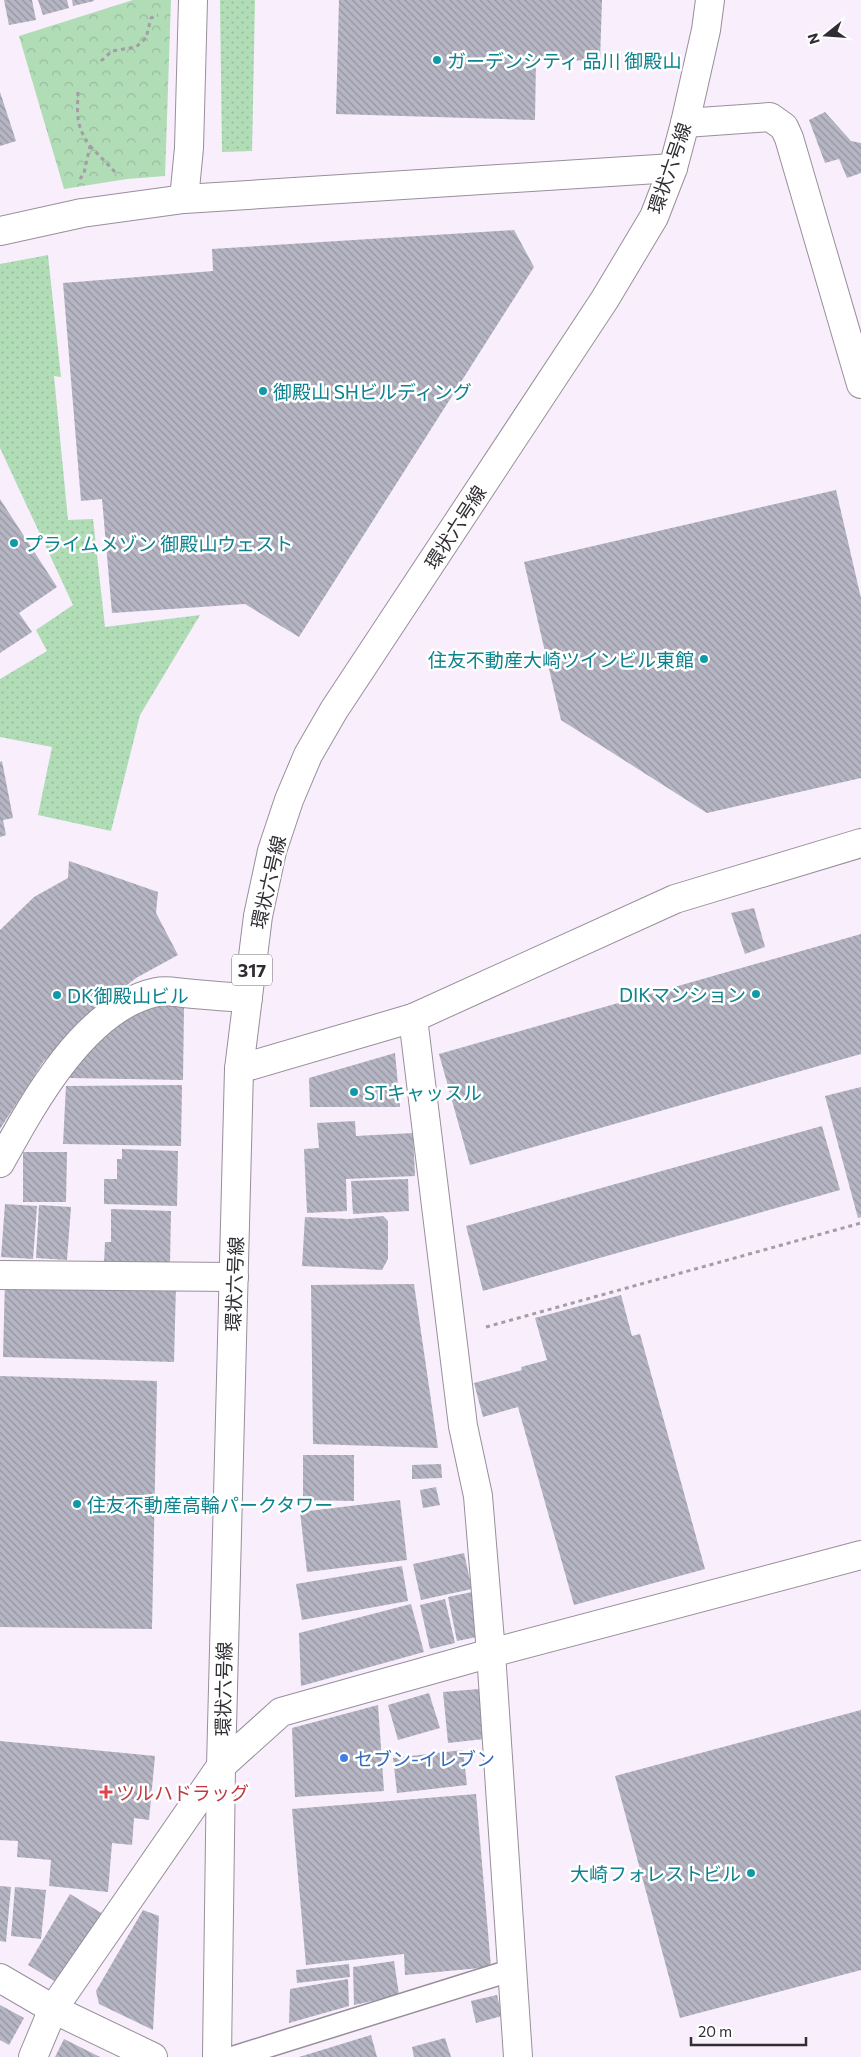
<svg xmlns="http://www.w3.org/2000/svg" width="861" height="2057" font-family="Commissioner,'Noto Sans JP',sans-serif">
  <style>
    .grass { fill: url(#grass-dots) }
    .forest { fill: url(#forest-crowns) }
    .building { fill: url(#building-back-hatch) }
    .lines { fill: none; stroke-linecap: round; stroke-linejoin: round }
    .service-casing { stroke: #988f9b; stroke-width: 24 }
    .minor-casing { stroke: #988f9b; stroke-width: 30 }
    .tertiary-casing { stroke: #988f9b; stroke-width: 30 }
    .primary-casing { stroke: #988f9b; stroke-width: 30 }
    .path { stroke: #a49da6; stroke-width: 3; stroke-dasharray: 4 4; stroke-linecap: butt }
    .service { stroke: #fff; stroke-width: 21 }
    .minor { stroke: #fff; stroke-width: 28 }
    .tertiary { stroke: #fff; stroke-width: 28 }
    .primary { stroke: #fff; stroke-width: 28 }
    .culture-dot { fill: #0f9aa8; stroke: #fff; stroke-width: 2 }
    .shop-dot { fill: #3f7fe0; stroke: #fff; stroke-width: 2 }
    .health-dot { fill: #e0444e; stroke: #fff; stroke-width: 2 }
    .labels { text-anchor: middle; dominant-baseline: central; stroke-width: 5; stroke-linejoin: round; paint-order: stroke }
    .shield { fill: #fff; stroke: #6f6d70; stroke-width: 1 }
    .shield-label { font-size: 18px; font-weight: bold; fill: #312e33 }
    .culture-label { font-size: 19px; fill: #0d838f; stroke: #fff; text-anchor: start }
    .street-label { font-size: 19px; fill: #312e33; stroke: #fff }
    .shop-label { font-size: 19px; fill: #366cbe; stroke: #fff; text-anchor: start }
    .health-label { font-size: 19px; fill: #be3a42; stroke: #fff; text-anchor: start }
  </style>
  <defs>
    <pattern id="grass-dots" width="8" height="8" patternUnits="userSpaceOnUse" patternTransform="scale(1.25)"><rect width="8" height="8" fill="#b0dcb6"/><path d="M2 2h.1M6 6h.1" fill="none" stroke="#98bd9d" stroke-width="1.8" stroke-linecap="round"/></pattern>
    <pattern id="forest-crowns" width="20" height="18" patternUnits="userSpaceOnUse" patternTransform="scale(1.25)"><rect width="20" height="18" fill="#b0dcb6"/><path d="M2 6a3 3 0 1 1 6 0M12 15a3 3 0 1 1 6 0" fill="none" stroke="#98bd9d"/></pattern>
    <pattern id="building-back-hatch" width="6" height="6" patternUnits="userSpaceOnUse" patternTransform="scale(1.25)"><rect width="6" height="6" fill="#b6b5c4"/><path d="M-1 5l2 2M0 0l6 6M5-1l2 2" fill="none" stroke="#9594a0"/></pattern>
  </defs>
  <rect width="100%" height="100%" fill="#f9eefb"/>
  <g class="grass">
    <polygon points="220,0 255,0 252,151 222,152"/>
    <polygon points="48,255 61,377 54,376 68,520 93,519 105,627 200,615 140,715 111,831 38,815 52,747 0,737 0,679 47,651 36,630 73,605 0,448 0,264"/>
  </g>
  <polygon class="forest" points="133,0 171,0 165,176 127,179 64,189 19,36"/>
  <g class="building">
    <polygon points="4,0 32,0 36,20 9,25"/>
    <polygon points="38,0 67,0 69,8 43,15"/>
    <polygon points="72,0 94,0 94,1 73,6"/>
    <polygon points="339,0 602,0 600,61 536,59 535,120 336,114"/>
    <polygon points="0,92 16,141 0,146"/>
    <polygon points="825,112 851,141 861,143 861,173 847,178 839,159 825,163 809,120"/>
    <polygon points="514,230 534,267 299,637 245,604 112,613 102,499 81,501 63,283 213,271 212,249"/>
    <polygon points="836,490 861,598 861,778 707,813 561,720 524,562"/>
    <polygon points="0,499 57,587 19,613 32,632 0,653"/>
    <polygon points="2,761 13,818 3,820 6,835 0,837 0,762"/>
    <polygon points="69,861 158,892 156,913 178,955 136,978 91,1013 43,1062 0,1129 0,930 34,897 68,878"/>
    <polygon points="754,908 765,947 745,954 731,913"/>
    <polygon points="861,934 861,1054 470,1165 439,1054"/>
    <polygon points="163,1005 184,1007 183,1080 70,1078 72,1064 82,1050 140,1008"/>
    <polygon points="395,1053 400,1107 310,1107 309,1078"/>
    <polygon points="182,1085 181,1146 63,1144 66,1086"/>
    <polygon points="861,1087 861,1217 858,1218 825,1096"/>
    <polygon points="355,1121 356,1136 413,1133 415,1176 346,1179 347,1211 307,1213 304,1149 319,1148 317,1123"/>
    <polygon points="822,1126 840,1190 483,1291 466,1226"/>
    <polygon points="122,1149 178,1151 177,1206 104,1204 104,1179 117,1179 117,1159 122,1159"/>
    <polygon points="23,1152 67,1152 66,1202 23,1202"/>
    <polygon points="408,1179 409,1211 353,1214 351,1181"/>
    <polygon points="5,1204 37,1206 33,1259 1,1257"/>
    <polygon points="39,1205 71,1207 67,1260 36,1258"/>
    <polygon points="111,1209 171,1211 170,1264 104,1263 105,1242 111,1242"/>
    <polygon points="383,1216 388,1221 388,1259 382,1270 302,1266 305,1217 348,1219"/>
    <polygon points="5,1280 176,1284 174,1362 3,1357"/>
    <polygon points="414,1284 438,1448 313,1444 311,1285"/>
    <polygon points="621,1295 632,1336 640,1334 705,1569 574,1605 518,1407 483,1417 474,1383 522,1370 521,1367 547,1360 535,1318"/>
    <polygon points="0,1376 157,1381 152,1629 0,1627"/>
    <polygon points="303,1455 354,1455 354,1501 303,1500"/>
    <polygon points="441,1464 442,1478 412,1479 412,1465"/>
    <polygon points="436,1487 440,1505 423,1508 420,1490"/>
    <polygon points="400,1500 407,1560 307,1572 300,1512"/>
    <polygon points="464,1553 472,1589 421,1600 413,1564"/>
    <polygon points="402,1566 408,1601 302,1620 296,1584"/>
    <polygon points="472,1592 482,1636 457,1641 448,1597"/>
    <polygon points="445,1599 455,1643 430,1649 420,1605"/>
    <polygon points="411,1604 424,1652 301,1686 299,1633"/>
    <polygon points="479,1689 484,1739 448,1743 443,1692"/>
    <polygon points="429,1693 440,1728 398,1740 388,1705"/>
    <polygon points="378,1705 384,1791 295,1797 292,1728"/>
    <polygon points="861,1710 861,1970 680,2018 615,1776"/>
    <polygon points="0,1741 155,1756 149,1820 134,1818 132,1845 112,1843 108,1892 49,1886 51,1860 17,1857 18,1841 0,1840"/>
    <polygon points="463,1750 467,1785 397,1793 393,1758"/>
    <polygon points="476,1794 491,1967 405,1975 404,1954 306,1965 292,1809"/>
    <polygon points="0,1886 11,1887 6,1942 0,1941"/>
    <polygon points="15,1887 46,1890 41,1939 11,1936"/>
    <polygon points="70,1894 103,1914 61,1985 28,1965"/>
    <polygon points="143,1910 159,1916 153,2030 99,2004 96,1991"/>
    <polygon points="394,1961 399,1995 354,2005 353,1967"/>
    <polygon points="349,1964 350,1977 297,1983 296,1970"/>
    <polygon points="348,1979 349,2006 289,2023 290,1989"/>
    <polygon points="497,1995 502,2016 476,2023 471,2001"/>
    <polygon points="0,2005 24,2018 9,2045 0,2040"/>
    <polygon points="371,2035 377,2057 299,2057"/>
    <polygon points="445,2038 451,2057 414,2057 412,2047"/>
    <polygon points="64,2039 100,2057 55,2057"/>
  </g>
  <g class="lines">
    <g class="service-casing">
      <polyline id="service" points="234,2057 512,1970"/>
    </g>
    <g class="minor-casing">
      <g id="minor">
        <polyline points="184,199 189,148 193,0"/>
        <polyline points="0,231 82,213 184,199 673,168"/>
        <polyline points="413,1018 463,1426 478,1496 491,1653 518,2057"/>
        <polyline points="239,1069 413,1018 675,899 861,843"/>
        <path d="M0,1163C33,1103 85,1007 157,992C165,990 175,992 184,993C205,995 227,997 248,998"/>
        <polyline points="0,1275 234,1277"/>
        <polyline points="0,1978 53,2009 153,2057"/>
        <polyline points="33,2057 53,2009 221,1766 281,1712 491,1653 861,1555"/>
      </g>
    </g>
    <g class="tertiary-casing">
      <polyline id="tertiary" points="685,123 770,117 784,127 789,138 861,384"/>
    </g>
    <g class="primary-casing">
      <polyline id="primary" points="217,2057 221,1766 239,1069 258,916 272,851 289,800 308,755 334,710 605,299 654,217 673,168 685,123 706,30 710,0"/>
    </g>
    <g class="path">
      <polyline points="101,61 112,51 136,47 146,38 151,18 158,15"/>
      <path d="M78,92C77,116 76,126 90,146L84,173L80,179"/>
      <polyline points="90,146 116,173"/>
      <polyline points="486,1327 861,1223"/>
    </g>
    <use href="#service" class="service"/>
    <use href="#minor" class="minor"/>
    <use href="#tertiary" class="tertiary"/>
    <use href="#primary" class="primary"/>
  </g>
  <g class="culture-dot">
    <circle cx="437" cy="60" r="5"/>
    <circle cx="263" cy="391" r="5"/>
    <circle cx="14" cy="543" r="5"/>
    <circle cx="704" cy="659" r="5"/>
    <circle cx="756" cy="994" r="5"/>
    <circle cx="57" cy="995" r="5"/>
    <circle cx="354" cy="1092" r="5"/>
    <circle cx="77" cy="1504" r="5"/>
    <circle cx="751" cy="1873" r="5"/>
  </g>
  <circle class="shop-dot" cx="344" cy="1758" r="5"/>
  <path class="health-dot" d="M103.5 1784.5h5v5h5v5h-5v5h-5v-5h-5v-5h5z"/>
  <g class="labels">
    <rect class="shield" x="232" y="954.5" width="40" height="31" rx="4"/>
    <g class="shield-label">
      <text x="252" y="970">317</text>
    </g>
    <g class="culture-label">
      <text x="447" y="60">ガーデンシティ 品川 御殿山</text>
      <text x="273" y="391">御殿山 SHビルディング</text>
      <text x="24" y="543">プライムメゾン 御殿山ウェスト</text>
      <text x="694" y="659" text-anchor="end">住友不動産大崎ツインビル東館</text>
      <text x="746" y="994" text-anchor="end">DIKマンション</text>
      <text x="67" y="995">DK御殿山ビル</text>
      <text x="364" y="1092">STキャッスル</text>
      <text x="87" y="1504">住友不動産高輪パークタワー</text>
      <text x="741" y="1873" text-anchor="end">大崎フォレストビル</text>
    </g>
    <g class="street-label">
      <text transform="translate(669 168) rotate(-71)">環状六号線</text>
      <text transform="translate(455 527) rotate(-57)">環状六号線</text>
      <text transform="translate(268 882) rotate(-77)">環状六号線</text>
      <text transform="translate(234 1284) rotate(-88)">環状六号線</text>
      <text transform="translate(223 1689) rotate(-89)">環状六号線</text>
    </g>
    <g class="shop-label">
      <text x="354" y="1758">セブン-イレブン</text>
    </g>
    <g class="health-label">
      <text x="116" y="1792">ツルハドラッグ</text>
    </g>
  </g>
  <g transform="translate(826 35) rotate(253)" stroke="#ffffff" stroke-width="4" paint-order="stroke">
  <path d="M0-4L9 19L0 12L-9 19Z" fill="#312e33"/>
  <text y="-8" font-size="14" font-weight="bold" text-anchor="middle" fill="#312e33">N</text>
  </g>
  <path d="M691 2037v8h115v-8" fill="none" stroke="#312e33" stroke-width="2.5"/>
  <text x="698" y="2037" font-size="15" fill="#312e33" stroke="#ffffff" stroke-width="4" paint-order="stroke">20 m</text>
</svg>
